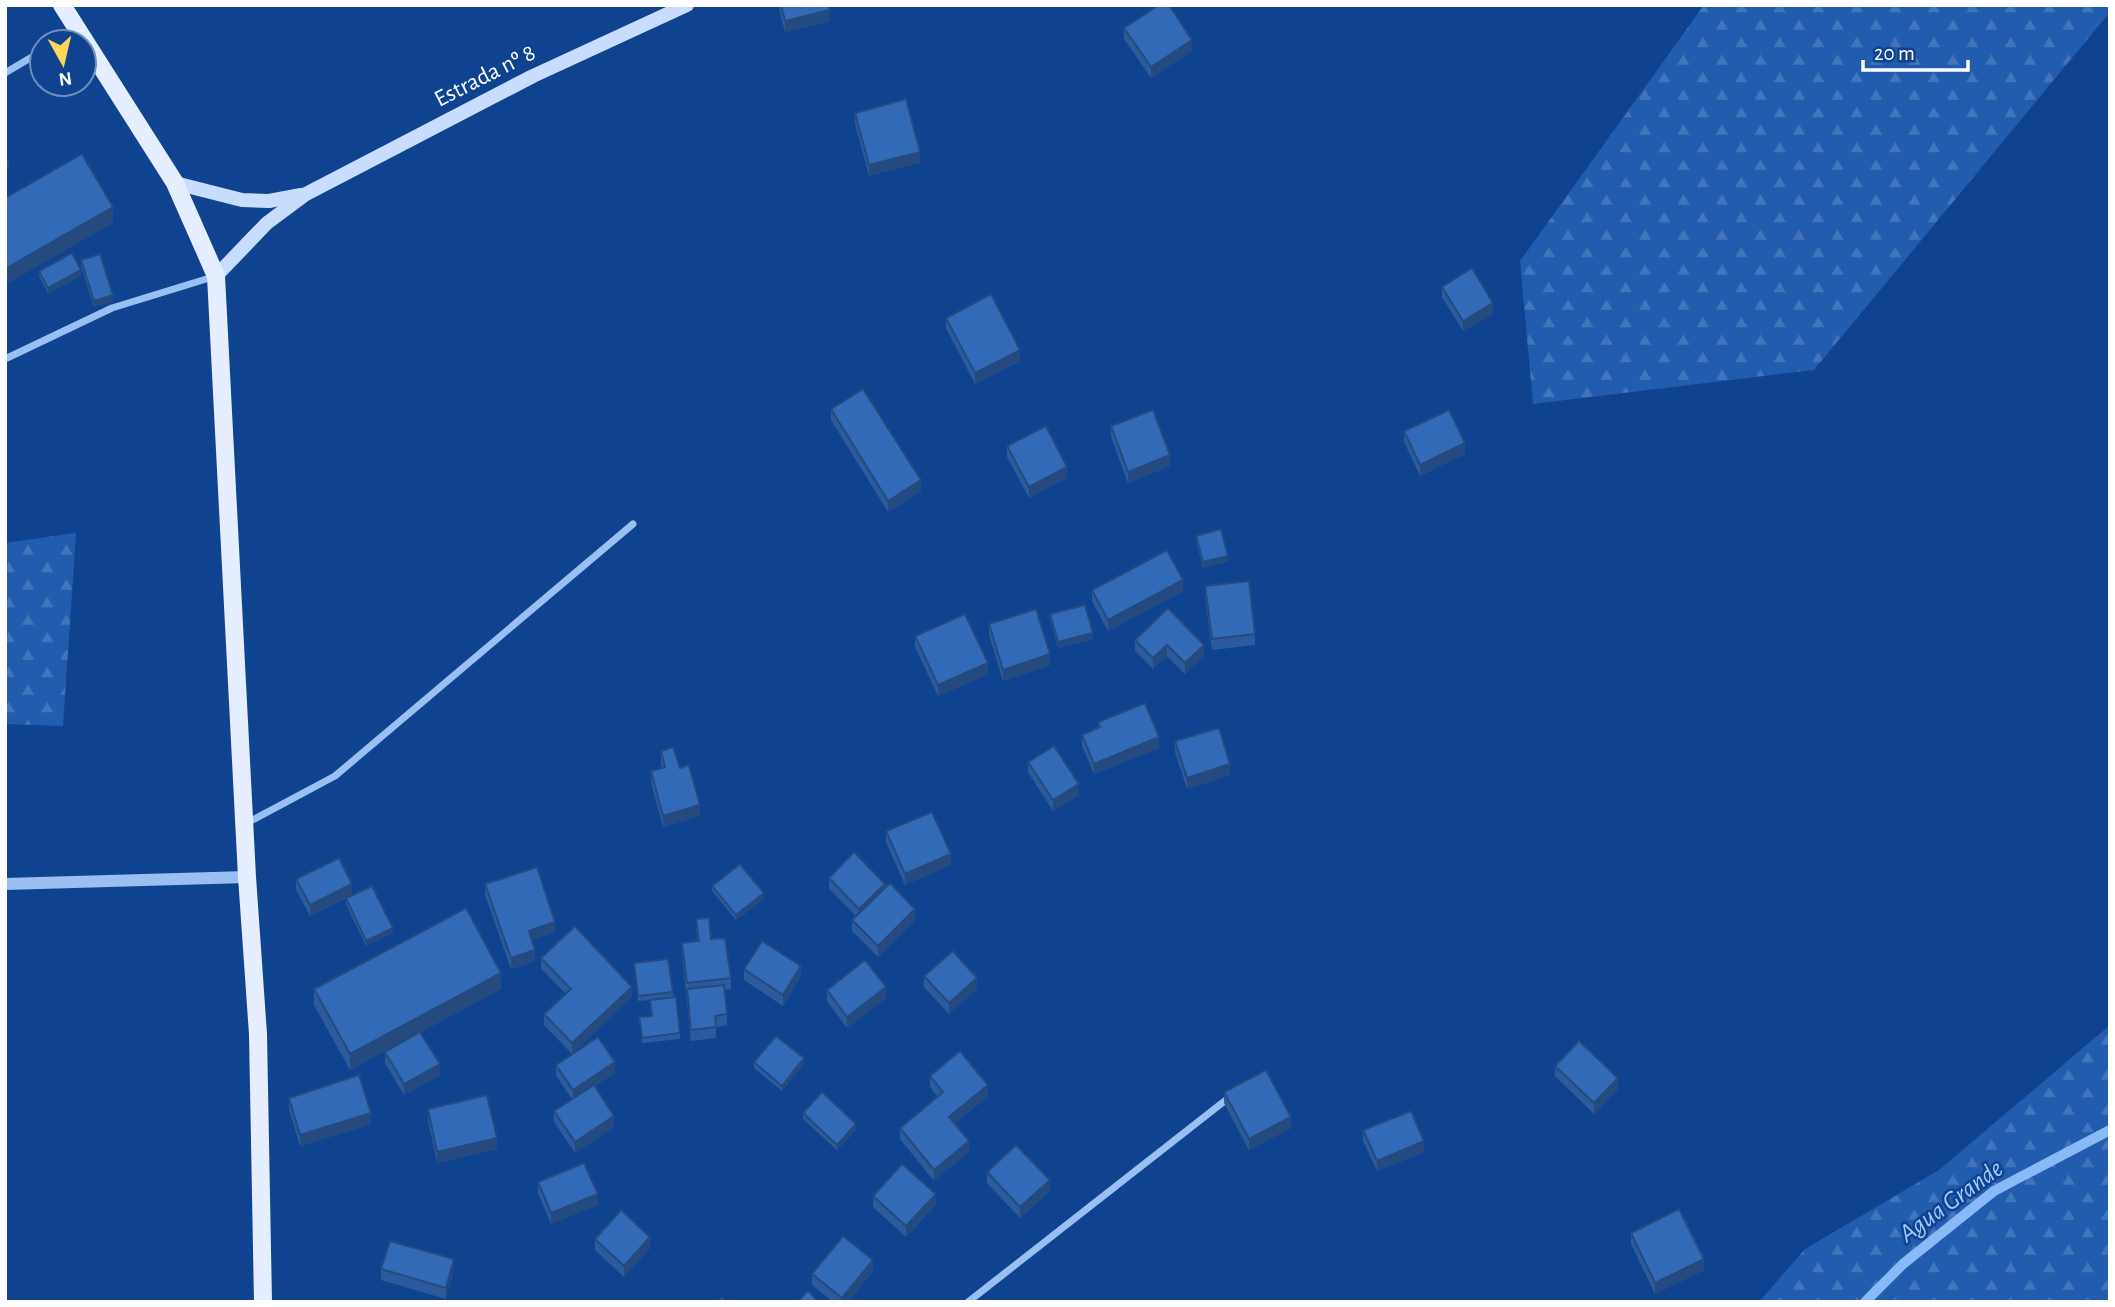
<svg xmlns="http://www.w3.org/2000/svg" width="2115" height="1307" font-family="'Alegreya Sans',sans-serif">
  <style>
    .forest { fill: url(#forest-firs) }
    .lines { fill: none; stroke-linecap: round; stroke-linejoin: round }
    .stream { stroke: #8ab9f7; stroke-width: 10 }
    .minor { stroke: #99bff3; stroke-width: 7 }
    .tertiary { stroke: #99bff3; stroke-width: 12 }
    .secondary { stroke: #c8ddfd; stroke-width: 14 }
    .primary { stroke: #e5eeff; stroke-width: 18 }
    .wall { fill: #2c5b9d }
    .shaded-wall { fill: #244a80 }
    .building { fill: #336ab7; stroke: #244a80; stroke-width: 2 }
    .labels { text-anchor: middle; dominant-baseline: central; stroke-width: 5; stroke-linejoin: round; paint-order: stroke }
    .street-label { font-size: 24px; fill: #fff; stroke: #0f4390 }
    .water-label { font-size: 26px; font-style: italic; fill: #a4c9fa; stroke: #0f4390 }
  </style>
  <defs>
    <pattern id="forest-firs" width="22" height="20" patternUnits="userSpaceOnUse" patternTransform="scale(1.75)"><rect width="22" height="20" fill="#215caf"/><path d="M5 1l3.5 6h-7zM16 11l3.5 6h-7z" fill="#4274bb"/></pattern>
  </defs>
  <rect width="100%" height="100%" fill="#0f4390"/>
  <g class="forest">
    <polygon points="1704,5 2110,5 2110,12 1814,370 1533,404 1520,261"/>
    <polygon points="76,533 63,726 5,724 5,543"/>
    <polygon points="2110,1025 2110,1302 1759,1302 1805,1249 1939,1170"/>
  </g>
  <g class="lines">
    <polyline class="stream" points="1865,1302 1903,1264 1994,1191 2110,1130"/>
    <g class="minor">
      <polyline points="56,42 77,29"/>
      <polyline points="5,73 42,51"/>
      <polyline points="5,359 112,308 216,276"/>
      <polyline points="245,824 335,776 633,524"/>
      <polyline points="968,1302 1231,1096"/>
    </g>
    <polyline class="tertiary" points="5,884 247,877"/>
    <g class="secondary">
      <polyline points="175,183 242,200 269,201 301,195"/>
      <polyline points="216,276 267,223 306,194 533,76 687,5"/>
    </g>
    <polyline class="primary" points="62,5 175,183 216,276 247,877 258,1034 263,1302"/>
  </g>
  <g class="wall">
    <polygon points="778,5 828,5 830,21 785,32"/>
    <polygon points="1124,28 1192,51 1151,78 1124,39"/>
    <polygon points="855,113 920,163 869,176 855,124"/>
    <polygon points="81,260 113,301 94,307 81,266"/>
    <polygon points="39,271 81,276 48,293 39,276"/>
    <polygon points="1442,287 1493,314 1463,331 1442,297"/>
    <polygon points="946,318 1020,361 975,384 946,328"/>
    <polygon points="831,409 921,491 888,512 831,420"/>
    <polygon points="1111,426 1170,466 1128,483 1111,437"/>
    <polygon points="1404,431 1465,454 1420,476 1404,442"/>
    <polygon points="1007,446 1067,478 1029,498 1007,457"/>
    <polygon points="1196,536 1228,561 1203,568 1196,541"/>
    <polygon points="1205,586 1255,634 1255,645 1212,650 1205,597"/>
    <polygon points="1092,590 1183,591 1108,631 1092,601"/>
    <polygon points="1168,608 1204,656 1185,674 1167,656 1153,669 1135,651 1135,640"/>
    <polygon points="1050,614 1093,639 1058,648 1050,619"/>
    <polygon points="989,624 1050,665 1003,681 989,635"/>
    <polygon points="915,636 988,674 938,696 915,647"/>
    <polygon points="1098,722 1159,748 1094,774 1082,746 1082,735 1098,728"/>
    <polygon points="1175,741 1230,775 1187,789 1175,752"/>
    <polygon points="661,751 680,768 700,816 663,827 651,782 651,771 662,768 661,762"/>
    <polygon points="1028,762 1079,795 1053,811 1028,772"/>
    <polygon points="886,831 951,865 905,885 886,842"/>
    <polygon points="829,878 885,887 915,920 878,957 852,931 852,920 856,916 829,889"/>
    <polygon points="296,879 352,895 393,933 366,946 346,904 346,898 310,916 296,890"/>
    <polygon points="485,884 555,932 532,940 535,961 511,969 485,895"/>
    <polygon points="712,886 764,899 736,920 712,891"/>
    <polygon points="696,919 711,939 731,978 731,989 724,990 727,1014 727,1025 716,1027 716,1038 691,1041 682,953 682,943 697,941"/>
    <polygon points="541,958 632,997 572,1054 544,1025 544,1014 566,994 541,969"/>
    <polygon points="634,963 673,992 673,997 680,1033 680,1039 642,1043 639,1017 651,1016 650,1000 638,1001"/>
    <polygon points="744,969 801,977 783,1006 744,980"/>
    <polygon points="924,976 977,989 949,1014 924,987"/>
    <polygon points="314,989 501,989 421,1032 440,1075 404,1095 385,1063 385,1052 405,1040 350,1070 314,1005"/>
    <polygon points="827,990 886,998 847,1028 827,1001"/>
    <polygon points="754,1062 804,1064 782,1091 754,1068"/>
    <polygon points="556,1065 615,1073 595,1086 614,1127 575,1153 554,1122 554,1111 572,1099 556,1076"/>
    <polygon points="1555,1066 1618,1089 1594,1114 1555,1076"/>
    <polygon points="930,1076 988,1096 954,1124 969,1152 934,1181 900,1139 900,1128 938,1097 930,1087"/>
    <polygon points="1224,1092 1291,1128 1249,1150 1224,1103"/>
    <polygon points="289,1098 371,1124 300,1146 289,1109"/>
    <polygon points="428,1109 497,1149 437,1163 428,1120"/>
    <polygon points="803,1113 856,1130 837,1150 803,1119"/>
    <polygon points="1363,1130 1424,1152 1377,1171 1363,1141"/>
    <polygon points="987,1172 1050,1191 1020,1218 987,1183"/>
    <polygon points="538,1182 598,1205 551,1224 538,1193"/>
    <polygon points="873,1196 936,1205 906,1237 873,1207"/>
    <polygon points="1631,1233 1704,1270 1655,1294 1631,1244"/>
    <polygon points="595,1239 650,1248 624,1277 595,1250"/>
    <polygon points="381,1269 454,1270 446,1299 381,1280"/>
    <polygon points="873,1271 848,1302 833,1302 812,1285 812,1274"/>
  </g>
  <g class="shaded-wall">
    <polygon points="830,10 830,21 785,32 785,21"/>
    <polygon points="1192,40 1192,51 1151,78 1151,67"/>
    <polygon points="920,152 920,163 869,176 869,165"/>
    <polygon points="9,159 9,170 5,172 5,161"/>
    <polygon points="113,207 113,223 5,285 5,269"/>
    <polygon points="81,270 81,276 48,293 48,288"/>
    <polygon points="113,295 113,301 94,307 94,301"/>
    <polygon points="1493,303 1493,314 1463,331 1463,321"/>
    <polygon points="1020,350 1020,361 975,384 975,373"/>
    <polygon points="1465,443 1465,454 1420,476 1420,465"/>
    <polygon points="1170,455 1170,466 1128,483 1128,472"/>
    <polygon points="1067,467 1067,478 1029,498 1029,487"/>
    <polygon points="921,480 921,491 888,512 888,501"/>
    <polygon points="1228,556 1228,561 1203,568 1203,562"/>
    <polygon points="1183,580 1183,591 1108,631 1108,620"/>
    <polygon points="1093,633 1093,639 1058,648 1058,642"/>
    <polygon points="1167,645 1167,656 1153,669 1153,658"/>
    <polygon points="1204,645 1204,656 1185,674 1185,663"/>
    <polygon points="1050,654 1050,665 1003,681 1003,670"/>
    <polygon points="988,663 988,674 938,696 938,685"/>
    <polygon points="1159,737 1159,748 1094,774 1094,764"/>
    <polygon points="1230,764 1230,775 1187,789 1187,778"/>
    <polygon points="1079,784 1079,795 1053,811 1053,800"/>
    <polygon points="700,805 700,816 663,827 663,816"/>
    <polygon points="951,854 951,865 905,885 905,874"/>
    <polygon points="352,884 352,895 310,916 310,905"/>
    <polygon points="885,884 885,895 859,920 859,909"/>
    <polygon points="764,893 764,899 736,920 736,915"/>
    <polygon points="915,909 915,920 878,957 878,946"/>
    <polygon points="555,922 555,932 529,941 529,931"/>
    <polygon points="393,928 393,933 366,946 366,941"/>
    <polygon points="535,950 535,961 511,969 511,958"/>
    <polygon points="801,966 801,977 783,1006 783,995"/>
    <polygon points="501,973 501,989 350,1070 350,1054"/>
    <polygon points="977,978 977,989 949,1014 949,1003"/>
    <polygon points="632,987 632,997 572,1054 572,1043"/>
    <polygon points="886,987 886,998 847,1028 847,1017"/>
    <polygon points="804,1058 804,1064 782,1091 782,1086"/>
    <polygon points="615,1062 615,1073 573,1100 573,1090"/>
    <polygon points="440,1064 440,1075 404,1095 404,1084"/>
    <polygon points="1618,1078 1618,1089 1594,1114 1594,1103"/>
    <polygon points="988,1085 988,1096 949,1128 949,1117"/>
    <polygon points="371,1113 371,1124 300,1146 300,1135"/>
    <polygon points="614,1116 614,1127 575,1153 575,1142"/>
    <polygon points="1291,1117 1291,1128 1249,1150 1249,1139"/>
    <polygon points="856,1124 856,1130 837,1150 837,1145"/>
    <polygon points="497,1138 497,1149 437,1163 437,1152"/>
    <polygon points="969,1141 969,1152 934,1181 934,1170"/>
    <polygon points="1424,1141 1424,1152 1377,1171 1377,1161"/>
    <polygon points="1050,1180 1050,1191 1020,1218 1020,1207"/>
    <polygon points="598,1194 598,1205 551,1224 551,1213"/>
    <polygon points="936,1194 936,1205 906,1237 906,1226"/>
    <polygon points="650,1237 650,1248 624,1277 624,1266"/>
    <polygon points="454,1259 454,1270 446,1299 446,1288"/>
    <polygon points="1704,1259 1704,1270 1655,1294 1655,1283"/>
    <polygon points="873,1260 873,1271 848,1302 842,1302 842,1298"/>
  </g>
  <g class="building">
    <polygon points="781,5 828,5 830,10 785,21"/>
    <polygon points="1159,5 1169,5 1192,40 1151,67 1124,28"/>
    <polygon points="906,99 920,152 869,165 855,113"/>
    <polygon points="82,154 113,207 5,269 5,198"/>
    <polygon points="72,253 81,270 48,288 39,271"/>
    <polygon points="100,254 113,295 94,301 81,260"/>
    <polygon points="1472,268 1493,303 1463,321 1442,287"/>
    <polygon points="991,294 1020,350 975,373 946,318"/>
    <polygon points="863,389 921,480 888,501 831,409"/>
    <polygon points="1153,410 1170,455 1128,472 1111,426"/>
    <polygon points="1449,410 1465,443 1420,465 1404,431"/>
    <polygon points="1046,426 1067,467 1029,487 1007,446"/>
    <polygon points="1221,529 1228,556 1203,562 1196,536"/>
    <polygon points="1167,550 1183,580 1108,620 1092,590"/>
    <polygon points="1249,581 1255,634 1212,639 1205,586"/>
    <polygon points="1085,605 1093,633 1058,642 1050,614"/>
    <polygon points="1168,608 1204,645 1185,663 1167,645 1153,658 1135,640"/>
    <polygon points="1036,609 1050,654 1003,670 989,624"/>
    <polygon points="965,614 988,663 938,685 915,636"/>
    <polygon points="1145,703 1159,737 1094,764 1082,735 1100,727 1098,722"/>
    <polygon points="1219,728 1230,764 1187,778 1175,741"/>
    <polygon points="1054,746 1079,784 1053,800 1028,762"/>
    <polygon points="673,747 680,768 689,765 700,805 663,816 651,771 665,767 661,751"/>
    <polygon points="932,812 951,854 905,874 886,831"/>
    <polygon points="854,852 885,884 859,909 829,878"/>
    <polygon points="339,858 352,884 310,905 296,879"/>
    <polygon points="740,864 764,893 736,915 712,886"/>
    <polygon points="537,867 555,922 529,931 535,950 511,958 485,884"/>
    <polygon points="890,883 915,909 878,946 852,920"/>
    <polygon points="372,886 393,928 366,941 346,898"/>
    <polygon points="466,908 501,973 350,1054 314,989"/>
    <polygon points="709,918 711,939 725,938 731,978 687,983 682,943 699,941 696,919"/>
    <polygon points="575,926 632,987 572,1043 544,1014 571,989 541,958"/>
    <polygon points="762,941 801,966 783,995 744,969"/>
    <polygon points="953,951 977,978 949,1003 924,976"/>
    <polygon points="668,959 673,992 638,996 634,963"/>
    <polygon points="865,960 886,987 847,1017 827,990"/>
    <polygon points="724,985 727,1014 715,1016 716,1027 691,1030 687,989"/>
    <polygon points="676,997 680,1033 642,1038 639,1017 652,1016 650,1000"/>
    <polygon points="420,1032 440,1064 404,1084 385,1052"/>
    <polygon points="776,1036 804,1058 782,1086 754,1062"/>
    <polygon points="598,1037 615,1062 573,1090 556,1065"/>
    <polygon points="1579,1041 1618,1078 1594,1103 1555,1066"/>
    <polygon points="960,1051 988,1085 949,1117 969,1141 934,1170 900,1128 943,1092 930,1076"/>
    <polygon points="1266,1070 1291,1117 1249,1139 1224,1092"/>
    <polygon points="359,1075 371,1113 300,1135 289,1098"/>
    <polygon points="594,1085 614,1116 575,1142 554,1111"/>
    <polygon points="822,1092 856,1124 837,1145 803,1113"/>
    <polygon points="487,1095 497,1138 437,1152 428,1109"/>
    <polygon points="1411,1111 1424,1141 1377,1161 1363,1130"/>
    <polygon points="1016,1145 1050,1180 1020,1207 987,1172"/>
    <polygon points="584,1163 598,1194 551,1213 538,1182"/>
    <polygon points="902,1164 936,1194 906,1226 873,1196"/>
    <polygon points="1679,1209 1704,1259 1655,1283 1631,1233"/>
    <polygon points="621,1210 650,1237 624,1266 595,1239"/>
    <polygon points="843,1236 873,1260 842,1298 812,1274"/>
    <polygon points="390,1241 454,1259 446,1288 381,1269"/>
    <polygon points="808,1291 819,1302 797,1302"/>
    <polygon points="722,1297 727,1302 718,1302"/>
  </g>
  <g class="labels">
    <g class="street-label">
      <text transform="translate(485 76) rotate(-27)">Estrada nº 8</text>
    </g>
    <g class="water-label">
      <text transform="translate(1951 1201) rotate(-36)">Agua Grande</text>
    </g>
  </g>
  <rect width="2115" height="1307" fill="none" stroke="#ffffff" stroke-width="14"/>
  <g transform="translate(63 63) rotate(172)"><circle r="33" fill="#0f4390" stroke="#6f8ebc" stroke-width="2"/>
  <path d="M0-5L12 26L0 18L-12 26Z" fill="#ffd55b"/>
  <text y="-10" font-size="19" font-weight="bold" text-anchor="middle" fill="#ffffff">N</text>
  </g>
  <path d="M1863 60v10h105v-10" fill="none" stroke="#ffffff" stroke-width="3.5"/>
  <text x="1874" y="60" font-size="21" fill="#ffffff" stroke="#0f4390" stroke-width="5" paint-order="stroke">20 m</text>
</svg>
